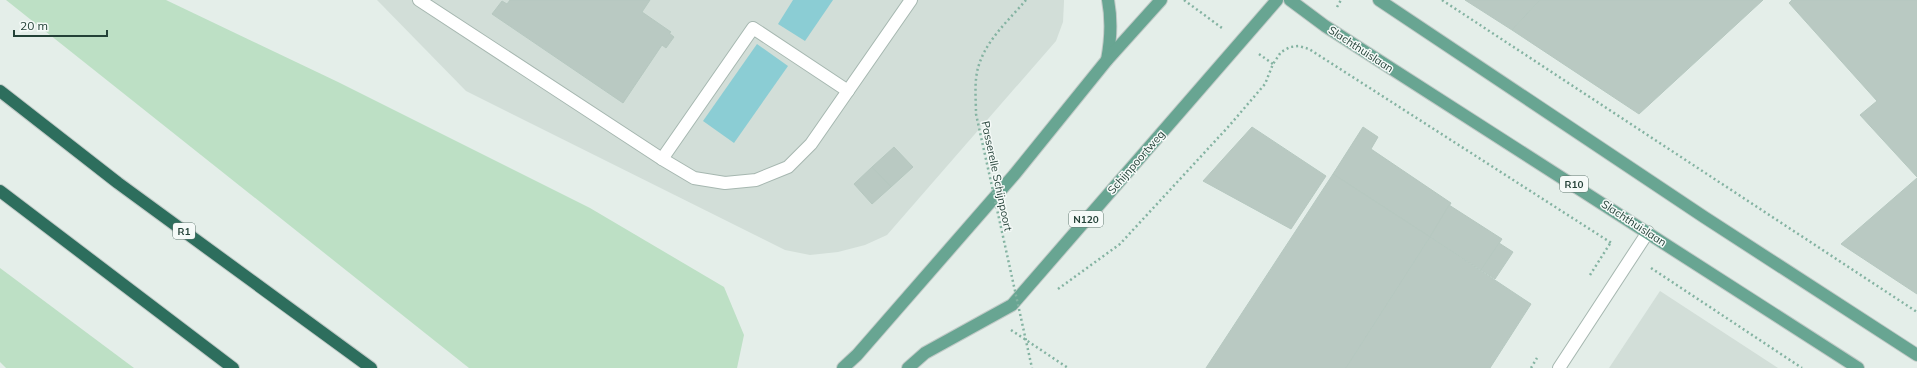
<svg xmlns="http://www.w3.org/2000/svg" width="1917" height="368" font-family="Mulish,sans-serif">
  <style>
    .built { fill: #d2ded8 }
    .green { fill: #bde0c5 }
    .water { fill: #8bcdd4 }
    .building { fill: #b9c9c2; stroke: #b6c8c0 }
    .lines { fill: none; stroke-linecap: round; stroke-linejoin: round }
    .minor-casing { stroke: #a6b7b0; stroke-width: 14 }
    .major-casing { stroke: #c1cac7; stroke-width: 14 }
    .highway-casing { stroke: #c1cac7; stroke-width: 14 }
    .path { stroke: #84b3a2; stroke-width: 2.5; stroke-dasharray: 2 3; stroke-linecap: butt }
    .minor { stroke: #fff; stroke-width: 12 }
    .major { stroke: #68a592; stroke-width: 12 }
    .highway { stroke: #2d6e5d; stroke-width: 12 }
    .path-bridge { stroke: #84b3a2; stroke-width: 2.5; stroke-dasharray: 2 3; stroke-linecap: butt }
    .labels { text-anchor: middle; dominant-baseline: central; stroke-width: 3; stroke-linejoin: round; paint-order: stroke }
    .shield { fill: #f5faf8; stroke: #627871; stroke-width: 1 }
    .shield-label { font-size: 10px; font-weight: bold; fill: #234137 }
    .street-label { font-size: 11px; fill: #234137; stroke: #f5faf8 }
  </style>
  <rect width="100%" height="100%" fill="#e4eee9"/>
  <g class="built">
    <polygon points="377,0 1064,0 1064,2 1063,22 1056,41 887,235 865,245 838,252 810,255 785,250 466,91"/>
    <polygon points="1660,291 1778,368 1609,368"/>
  </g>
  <g class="green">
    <polygon points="6,0 166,0 338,82 590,208 724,287 744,335 737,368 469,368"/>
    <polygon points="0,268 134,368 6,368 0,362"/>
  </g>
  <g class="water">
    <polygon points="793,0 833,0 805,41 778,24"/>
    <polygon points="757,44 788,66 734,143 703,121"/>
  </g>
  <g class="building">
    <polygon points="510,0 650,0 642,12 671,32 669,33 674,37 666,48 662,45 623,103 492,14 502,1 507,4"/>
    <polygon points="1465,0 1540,0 1512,30"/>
    <polygon points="1540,0 1763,0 1639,114 1512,30"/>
    <polygon points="1792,0 1917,0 1917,177 1860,115 1877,101 1789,3"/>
    <polygon points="1252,127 1326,176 1291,229 1203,181"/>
    <polygon points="1363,127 1378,137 1371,149 1451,203 1430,237 1333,174"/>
    <polygon points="894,147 913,167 891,187 872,167"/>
    <polygon points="872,167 891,187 872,204 854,184"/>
    <polygon points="1333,174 1430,237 1346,368 1206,368"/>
    <polygon points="1917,178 1917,294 1841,244"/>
    <polygon points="1449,205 1502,239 1481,270 1430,237"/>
    <polygon points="1430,237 1531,304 1490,368 1346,368"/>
    <polygon points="1499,243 1513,252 1495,279 1481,270"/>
  </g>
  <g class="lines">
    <g class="minor-casing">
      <g id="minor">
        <polyline points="419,0 662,159 694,178 725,183 756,180 788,167 811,144 911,0"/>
        <polyline points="662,159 753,28 848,91"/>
        <polyline points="1559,368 1648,232"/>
      </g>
    </g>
    <g class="major-casing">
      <g id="major">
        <polyline points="1290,0 1325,26 1858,368"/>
        <polyline points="1379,0 1704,217 1917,355"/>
        <path d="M1107,60C1111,39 1112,21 1108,0"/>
        <polyline points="843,368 857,355 1014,175 1107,60 1161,0"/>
        <polyline points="908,368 925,353 1012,305 1277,0"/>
      </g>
    </g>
    <g class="highway-casing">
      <g id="highway">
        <polyline points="0,91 118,183 371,368"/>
        <polyline points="0,191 233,368"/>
      </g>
    </g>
    <g class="path">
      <polyline points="1184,0 1222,28"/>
      <polyline points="1442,0 1917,312"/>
      <polyline points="1337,7 1341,0"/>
      <polyline points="1259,54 1273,64"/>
      <polyline points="1651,268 1802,368"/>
      <polyline points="1590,275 1611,242"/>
      <polyline points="1058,289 1120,244 1229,126 1265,84 1273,64 1281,52 1290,47 1299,46 1309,49 1613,244"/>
      <polyline points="1011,330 1068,368"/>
      <polyline points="1531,368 1537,358"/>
    </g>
    <use href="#minor" class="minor"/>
    <use href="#major" class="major"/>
    <use href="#highway" class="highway"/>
    <path class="path-bridge" d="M1026,0C1009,20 985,41 978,68C974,82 976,100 976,114L1032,368"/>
  </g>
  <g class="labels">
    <g class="shield">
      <rect x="1560" y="176" width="28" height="16" rx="3"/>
      <rect x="1069" y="211" width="34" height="16" rx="3"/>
      <rect x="173" y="223" width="22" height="16" rx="3"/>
    </g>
    <g class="shield-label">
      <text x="1574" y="184">R10</text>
      <text x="1086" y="219">N120</text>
      <text x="184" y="231">R1</text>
    </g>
    <g class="street-label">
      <text transform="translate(1361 49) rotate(33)">Slachthuislaan</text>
      <text transform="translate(1136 162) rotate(-49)">Schijnpoortweg</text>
      <text transform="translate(997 176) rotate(78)">Passerelle Schijnpoort</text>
      <text transform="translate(1634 223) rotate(33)">Slachthuislaan</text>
    </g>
  </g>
  <path d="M14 30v6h93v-6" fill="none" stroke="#234137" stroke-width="2"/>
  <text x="20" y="30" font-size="12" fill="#234137" stroke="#f5faf8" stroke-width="3" paint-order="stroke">20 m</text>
</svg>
